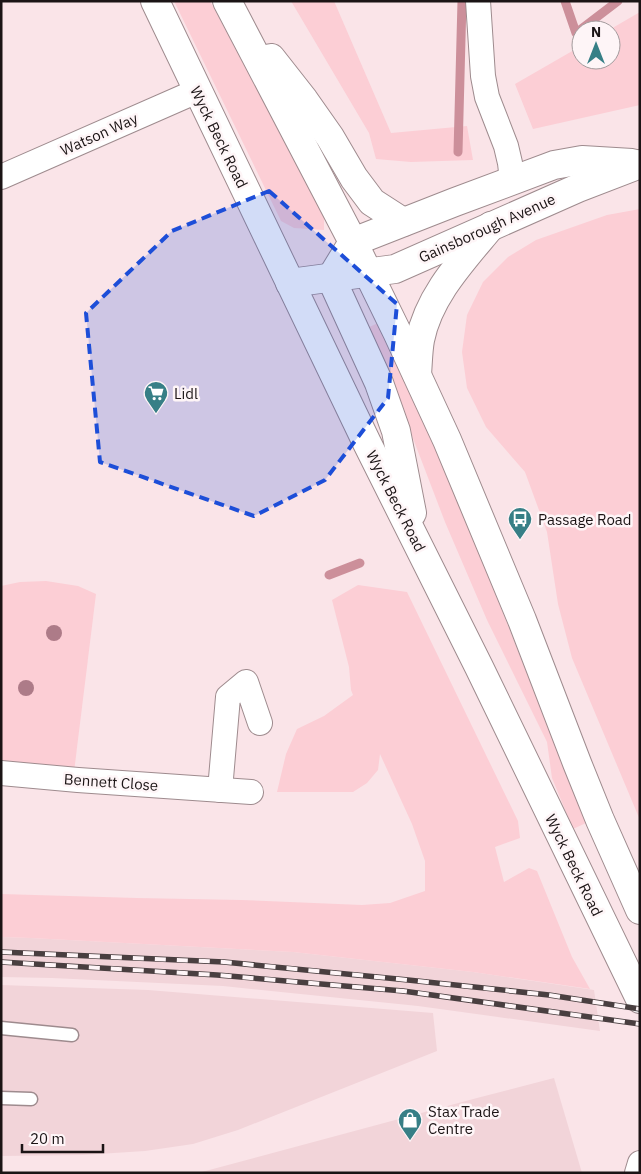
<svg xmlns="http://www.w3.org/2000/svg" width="641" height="1174" font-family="'IBM Plex Sans',sans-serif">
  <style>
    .built { fill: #f2d4d9 }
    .green { fill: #fcced5 }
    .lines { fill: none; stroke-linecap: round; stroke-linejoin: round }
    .stream { stroke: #cc8f9a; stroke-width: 9 }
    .service-casing { stroke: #9e8b8e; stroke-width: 15 }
    .minor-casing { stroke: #9e8b8e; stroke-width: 26 }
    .tertiary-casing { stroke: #9e8b8e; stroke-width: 30 }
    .primary-casing { stroke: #9e8b8e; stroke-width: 30 }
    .service { stroke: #fff; stroke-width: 12 }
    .minor { stroke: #fff; stroke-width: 24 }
    .tertiary { stroke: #fff; stroke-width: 28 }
    .primary { stroke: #fff; stroke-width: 28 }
    .rail-casing { stroke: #493f40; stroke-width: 5.5 }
    .rail { stroke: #fef5f7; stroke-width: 4; stroke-dasharray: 11; stroke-linecap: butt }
    .tree { fill: #ad7b88 }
    .marked { fill: #1d4ed8; fill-opacity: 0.2; stroke: #1d4ed8; stroke-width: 4; stroke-dasharray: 10 6; stroke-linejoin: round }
    .labels { text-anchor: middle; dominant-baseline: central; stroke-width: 5; stroke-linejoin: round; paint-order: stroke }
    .street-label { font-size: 15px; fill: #1b1415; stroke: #fef5f7 }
    .poi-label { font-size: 15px; fill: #1b1415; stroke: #fef5f7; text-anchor: start }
  </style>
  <rect width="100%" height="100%" fill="#fae4e8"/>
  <g class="built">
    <polygon points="1,937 31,938 293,952 473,972 594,990 600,1031 418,1006 223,986 52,978 1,977"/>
    <polygon points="1,985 148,990 433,1013 437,1051 238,1130 193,1144 145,1151 83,1155 1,1156"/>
    <polygon points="554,1078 582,1173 198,1173 477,1098"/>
  </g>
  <g class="green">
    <polygon points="174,1 210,1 275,123 313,190 324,218 324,230 294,228 281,221"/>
    <polygon points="291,1 334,1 391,133 467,126 473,160 411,162 376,159 369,133"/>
    <polygon points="640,12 640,105 533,129 515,84 581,46 581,60 611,60 611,30 609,30"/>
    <polygon points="640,209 640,820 572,658 558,604 547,532 525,472 486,427 467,388 462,352 467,315 483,282 508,257 536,240 607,215"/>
    <polygon points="378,323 449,479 486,570 586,823 573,829 552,778 547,742 487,620 445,522 396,394 365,329"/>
    <polygon points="46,581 78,586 96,594 74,772 1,763 1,586 20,582"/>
    <polygon points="358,585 407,592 518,821 520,838 495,847 504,882 529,868 537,871 572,957 590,989 473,972 293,952 31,938 1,937 1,894 137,898 241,900 362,905 390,903 425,891 425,861 412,824 380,754 378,770 367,783 353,792 277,792 286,754 297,729 324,716 353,695 351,690 349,667 332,600"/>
  </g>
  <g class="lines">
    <g class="stream">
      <polyline points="565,1 576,33 618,1"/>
      <polyline points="458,152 462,1"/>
      <polyline points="329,575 360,563"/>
    </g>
    <g class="service-casing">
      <g id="service">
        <polyline points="1,1028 72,1035"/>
        <polyline points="1,1098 31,1099"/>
      </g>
    </g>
    <g class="minor-casing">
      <g id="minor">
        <polyline points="478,1 483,76 487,97 506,146 510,163 512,180"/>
        <polyline points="1,177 197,91"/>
        <polyline points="1,773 78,780 251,792"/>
        <polyline points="220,790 228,697 246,682 260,723"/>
        <polyline points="637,1173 640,1163"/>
      </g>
    </g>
    <g class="tertiary-casing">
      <g id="tertiary">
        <polyline points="331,278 353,242 455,202 554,165 582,160 632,163"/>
        <polyline points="290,283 395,269 578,188 640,164"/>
      </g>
    </g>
    <g class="primary-casing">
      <g id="primary">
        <polyline points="155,1 367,443 479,667 640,999"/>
        <polyline points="227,1 353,242 397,332 447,440 522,620 577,763 600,820 640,910"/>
        <polyline points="271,58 304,100 330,137 354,178 372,202 403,222"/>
        <polyline points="331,278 379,383 396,431 412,513"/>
        <path d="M417,374C418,363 418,351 420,340C429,295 463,260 491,226"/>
      </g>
    </g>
    <use href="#service" class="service"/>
    <use href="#minor" class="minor"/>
    <use href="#tertiary" class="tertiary"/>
    <use href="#primary" class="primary"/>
    <g class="rail-casing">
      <g id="rail">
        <polyline points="1,952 224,962 408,980 549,995 640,1009"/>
        <polyline points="1,962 217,975 403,991 640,1024"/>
      </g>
    </g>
    <use href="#rail" class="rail"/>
  </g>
  <g class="tree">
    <circle cx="54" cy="633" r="8"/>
    <circle cx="26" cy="688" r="8"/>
  </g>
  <path class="marked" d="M269,191L397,304L388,398L325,480L254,516L100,462L86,313L172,231Z"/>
  <defs>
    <g id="supermarket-pin" transform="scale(1.25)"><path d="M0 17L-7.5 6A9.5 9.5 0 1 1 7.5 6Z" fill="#377f86" stroke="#fef5f7"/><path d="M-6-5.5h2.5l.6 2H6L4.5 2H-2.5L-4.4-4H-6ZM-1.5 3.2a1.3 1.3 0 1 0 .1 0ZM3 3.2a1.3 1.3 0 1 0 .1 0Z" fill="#fff"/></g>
    <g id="bus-pin" transform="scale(1.25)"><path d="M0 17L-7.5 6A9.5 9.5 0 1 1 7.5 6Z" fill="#377f86" stroke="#fef5f7"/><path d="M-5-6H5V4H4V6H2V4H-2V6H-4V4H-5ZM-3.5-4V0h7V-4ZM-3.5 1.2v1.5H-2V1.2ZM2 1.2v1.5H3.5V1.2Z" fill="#fff"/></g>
    <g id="shop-pin" transform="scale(1.25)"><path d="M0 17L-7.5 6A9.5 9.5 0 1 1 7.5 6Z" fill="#377f86" stroke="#fef5f7"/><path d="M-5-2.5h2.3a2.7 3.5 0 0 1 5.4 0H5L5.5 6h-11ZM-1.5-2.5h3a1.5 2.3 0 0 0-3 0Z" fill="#fff"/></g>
  </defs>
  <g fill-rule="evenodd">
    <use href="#supermarket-pin" x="156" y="393"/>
    <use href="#bus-pin" x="520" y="519"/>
    <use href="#shop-pin" x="410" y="1120"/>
  </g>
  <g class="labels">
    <g class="street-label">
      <text transform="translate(99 134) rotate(-24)">Watson Way</text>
      <text transform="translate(219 137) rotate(64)">Wyck Beck Road</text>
      <text transform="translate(487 228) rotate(-24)">Gainsborough Avenue</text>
      <text transform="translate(396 501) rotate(63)">Wyck Beck Road</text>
      <text transform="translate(111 782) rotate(4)">Bennett Close</text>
      <text transform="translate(574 865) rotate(64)">Wyck Beck Road</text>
    </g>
    <g class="poi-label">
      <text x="174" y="393">Lidl</text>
      <text x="538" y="519">Passage Road</text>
      <text x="428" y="1111">Stax Trade<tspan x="428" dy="17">Centre</tspan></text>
    </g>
  </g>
  <rect width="641" height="1174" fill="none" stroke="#1b1415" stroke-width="5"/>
  <g transform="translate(596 45)"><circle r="24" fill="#fef5f7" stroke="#a39b9d"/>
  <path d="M0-4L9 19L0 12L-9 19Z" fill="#377f86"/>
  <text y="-8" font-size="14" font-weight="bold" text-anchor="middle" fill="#1b1415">N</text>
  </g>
  <path d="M22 1144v8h81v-8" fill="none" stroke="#1b1415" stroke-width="2.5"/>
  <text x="30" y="1144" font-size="15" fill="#1b1415" stroke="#fef5f7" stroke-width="4" paint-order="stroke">20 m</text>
</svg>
